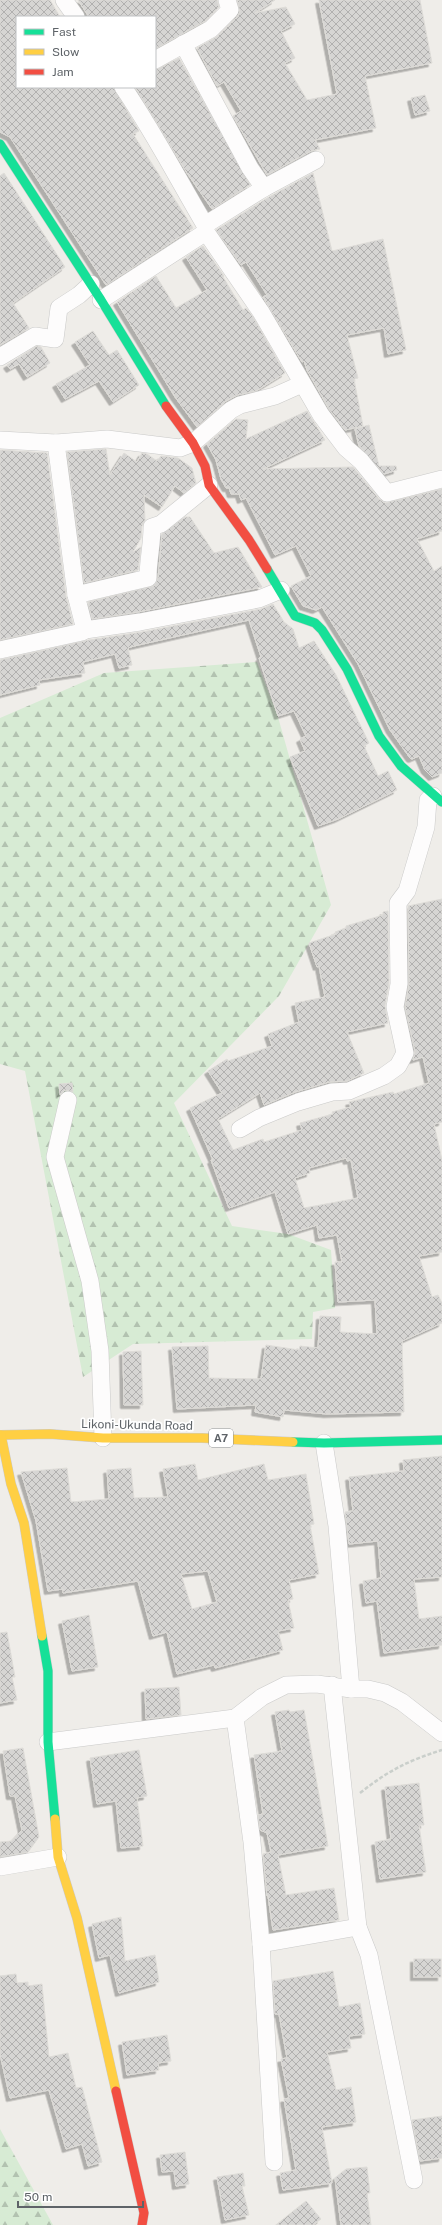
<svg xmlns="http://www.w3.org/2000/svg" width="442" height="2225" font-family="'Public Sans',sans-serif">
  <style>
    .forest { fill: url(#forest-firs) }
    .building { fill: url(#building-cross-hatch); stroke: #dedcd8; fill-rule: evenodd; filter: url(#shadow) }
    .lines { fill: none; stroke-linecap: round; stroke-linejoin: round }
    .street-casing { stroke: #cacac9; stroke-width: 18 }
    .fast-casing { stroke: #cbcaca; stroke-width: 10 }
    .slow-casing { stroke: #cbcaca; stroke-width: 10 }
    .jam-casing { stroke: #cbcaca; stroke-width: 10 }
    .path { stroke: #cacfcb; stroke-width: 2.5; stroke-dasharray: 4 2; stroke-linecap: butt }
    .street { stroke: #fdfcfc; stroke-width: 17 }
    .fast { stroke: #16e098; stroke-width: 9 }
    .slow { stroke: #ffcf43; stroke-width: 9 }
    .jam { stroke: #f24e42; stroke-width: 9 }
    .labels { text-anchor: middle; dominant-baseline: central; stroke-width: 3.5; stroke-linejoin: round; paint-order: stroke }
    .shield { fill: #fff; stroke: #8e9295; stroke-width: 1 }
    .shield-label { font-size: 11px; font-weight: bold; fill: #5e6368 }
    .street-label { font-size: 12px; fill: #5e6368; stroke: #fff }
  </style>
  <defs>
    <pattern id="forest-firs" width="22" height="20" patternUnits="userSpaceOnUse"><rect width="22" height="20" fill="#d7ebd4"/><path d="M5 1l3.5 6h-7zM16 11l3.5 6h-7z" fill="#b2c2b0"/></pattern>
    <pattern id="building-cross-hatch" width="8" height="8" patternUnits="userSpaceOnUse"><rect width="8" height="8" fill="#d6d5d3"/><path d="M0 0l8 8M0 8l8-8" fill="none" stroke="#b1b0af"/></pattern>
    <filter id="shadow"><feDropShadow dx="-3.5" dy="3.5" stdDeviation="0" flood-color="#0004"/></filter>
  </defs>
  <rect width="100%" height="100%" fill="#efede9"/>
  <g class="forest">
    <polygon points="257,662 278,717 331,905 279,996 174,1103 232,1226 288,1234 331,1250 335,1308 313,1312 312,1339 133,1344 83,1377 25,1071 0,1064 0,718 104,673"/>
    <polygon points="0,2129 53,2225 0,2225"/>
  </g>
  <g class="building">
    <polygon points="0,0 50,0 60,17 17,17 17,87 113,87 139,131 133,134 193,228 106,285 10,137 0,132"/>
    <polygon points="78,0 217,0 219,7 205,21 155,49 155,17 89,17"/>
    <polygon points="237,0 275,0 255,13 286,7 295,24 281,31 295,58 285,63 307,100 337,94 319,0 420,0 432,63 365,76 376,128 315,140 320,149 311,151 267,175 233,116 241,111 224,82 217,86 197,48 218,36 237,17 240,12"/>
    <polygon points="179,58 250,185 212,209 187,173 135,87 155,87 155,70"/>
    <polygon points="425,95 430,111 415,115 411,98"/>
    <polygon points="4,173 65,267 13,303 29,328 0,345 0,176"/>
    <polygon points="313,173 332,251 383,239 406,350 388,354 384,328 347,335 358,378 354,379 363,426 345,430 329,409 307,370 304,361 302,362 263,297 267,295 246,262 241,265 216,230 269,197"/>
    <polygon points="203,246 224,276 223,277 243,310 246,308 253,317 285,373 256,391 237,395 226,401 197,427 175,397 117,302 156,276 176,308 207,290 186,257"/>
    <polygon points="93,331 109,355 117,350 139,385 113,402 99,381 65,399 56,384 90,365 75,342"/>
    <polygon points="37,346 41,347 50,363 27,377 19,364 10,369 7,365"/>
    <polygon points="307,411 325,440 263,469 353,467 379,499 385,503 442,489 442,531 417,539 434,571 442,566 442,773 432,777 425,770 419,756 412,759 410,758 390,730 358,664 322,607 316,610 303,606 291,586 311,576 296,546 275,555 246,498 241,500 239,494 231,494 229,488 226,488 221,479 216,460 207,444 236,419 248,420 246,439"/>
    <polygon points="369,425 379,466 396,466 397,470 384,474 359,446 355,429"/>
    <polygon points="106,449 110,475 124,453 137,462 142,453 147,454 157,461 161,456 178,458 192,468 196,483 184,493 175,486 162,507 144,495 145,520 142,526 141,538 133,552 141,547 138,570 84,583 67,452"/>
    <polygon points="0,450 47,453 66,596 73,624 0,640"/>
    <polygon points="185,517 190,517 214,553 238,547 262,587 138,612 92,619 88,602 154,586 158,578 162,534"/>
    <polygon points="273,604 284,622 293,629 299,648 314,641 336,675 369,743 364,746 378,776 388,771 397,790 338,819 318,826 290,757 305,751 300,739 306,736 294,711 278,716 259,658 261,657 249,620 134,646 128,648 132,665 119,668 115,654 83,662 85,673 39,680 40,685 0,695 0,660 89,640 142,632 261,609"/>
    <path d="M442,899V1122L434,1124L442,1160V1252L419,1256L432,1297L438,1295L442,1303V1323L402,1341L404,1412L327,1414L284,1410L283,1417L255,1412L256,1405L177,1409L172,1347L208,1346L209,1378L261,1379L266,1345L299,1350L300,1346L318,1348L320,1316L341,1317L340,1332L377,1334L375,1300L338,1302L335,1262H342L337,1235L319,1238L317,1225L288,1234L275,1192L229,1208L211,1160H213L190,1108L222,1093L208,1071L227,1059L228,1061L272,1046L268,1034L299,1022L295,1003L325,997L319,966L317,967L309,943L336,934L335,932L346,928V926L383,915V912L388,911L389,983L385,1006L388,1023L347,1032L364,1073L347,1081L329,1082L295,1092L264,1105L260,1093L218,1119L233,1150L263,1139L264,1142L302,1130L300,1123L333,1114L332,1112L351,1107L349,1102L393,1092L394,1094L429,1083L423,1057L413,1060L415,1051L405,1007L409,984L408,906ZM346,1158L347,1161L351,1160L358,1198L304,1208L295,1178L310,1173L309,1168Z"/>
    <polygon points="72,1083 73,1092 65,1090 60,1095 59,1084"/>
    <polygon points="141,1351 143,1405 124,1405 123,1352"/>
    <polygon points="442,1456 442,1577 414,1579 419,1619 442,1616 442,1645 384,1653 377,1601 366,1603 363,1581 381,1578 378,1541 349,1544 345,1512 353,1511 349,1477 404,1471 403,1460"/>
    <path d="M195,1464L198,1480L264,1464L268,1480L306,1474L314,1524L310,1525L319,1574L289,1580L293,1599L288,1600L294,1628L278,1631L283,1650L215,1668L214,1665L177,1674L167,1632L153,1636L138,1581L63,1593V1589L48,1591L36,1521L21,1472L67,1468L71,1502L109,1499L107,1470L131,1468L134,1498L168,1497L163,1469ZM208,1571L217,1602L192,1609L181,1574Z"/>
    <polygon points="89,1615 98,1667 72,1671 62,1621"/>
    <polygon points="7,1632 15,1677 12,1677 17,1700 0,1703 0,1633"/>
    <polygon points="179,1687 181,1715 146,1719 145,1689"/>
    <polygon points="289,1710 290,1712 304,1710 328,1846 278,1855 286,1895 334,1888 339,1920 273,1930 268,1896 267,1896 263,1854 271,1852 267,1833 260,1830 258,1815 263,1814 254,1755 282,1751 275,1712"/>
    <polygon points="23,1748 39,1837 28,1852 0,1857 0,1842 12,1841 22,1830 15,1796 10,1796 3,1751"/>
    <polygon points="139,1750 147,1796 137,1798 143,1846 121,1848 116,1801 97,1804 90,1758"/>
    <polygon points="419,1783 424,1825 419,1825 426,1872 380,1879 375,1842 391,1839 385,1787"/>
    <polygon points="121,1917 125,1961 155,1955 159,1982 119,1993 110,1955 99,1958 92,1924"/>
    <rect x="414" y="1959" width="27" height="18"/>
    <polygon points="333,1971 339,2007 360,2003 365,2034 349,2036 351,2048 327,2052 336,2090 351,2087 356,2122 322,2127 332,2183 283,2190 280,2173 296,2170 284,2099 289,2098 281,2059 287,2058 279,2014 275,2014 273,1981"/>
    <polygon points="16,1974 17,1983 28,1982 28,1986 42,1984 49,2057 68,2053 76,2088 82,2087 102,2162 88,2166 82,2144 66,2149 49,2090 10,2098 0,2054 0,1976"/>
    <polygon points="167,2035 171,2061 158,2063 159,2070 127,2075 122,2042"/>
    <polygon points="442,2116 442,2158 420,2161 412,2120"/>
    <polygon points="185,2152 189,2184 176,2186 174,2171 162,2172 160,2155"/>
    <polygon points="367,2167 370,2193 367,2193 371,2225 341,2225 335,2178 346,2169"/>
    <polygon points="243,2173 245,2186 242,2186 249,2215 225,2220 217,2177"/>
    <polygon points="306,2201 321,2219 313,2225 276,2225"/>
  </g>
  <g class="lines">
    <g class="street-casing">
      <g id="street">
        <polyline points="64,0 76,17"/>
        <polyline points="183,44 250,168 264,188"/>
        <polyline points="155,60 211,29 230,10 227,0"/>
        <path d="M123,87C153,131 178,179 205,225L206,232L261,312L321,415L346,448L361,461L387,493L442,479"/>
        <polyline points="205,225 264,188 316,160"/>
        <polyline points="101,300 206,232"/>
        <polyline points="0,357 35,336 55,339 59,308 79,295 91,284"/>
        <polyline points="0,440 56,443 107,439 180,448 193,443 231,410 240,405 275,396 302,384"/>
        <path d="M76,595L148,578C148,560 152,545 152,527L161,524L209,485"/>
        <polyline points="85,630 140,622 259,599 281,590"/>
        <polyline points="0,650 82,632 85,630 76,595 56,443"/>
        <polyline points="68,1100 55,1157 90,1281 100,1351 103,1438"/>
        <polyline points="240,1129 259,1118 298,1102 332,1092 349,1091 384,1076 398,1066 405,1053 395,1007 399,984 398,903 407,891 426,827 428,800 433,796"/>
        <polyline points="324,1443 337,1526 351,1689"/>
        <polyline points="332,1685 358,1927 369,1955 414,2180"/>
        <polyline points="235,1718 252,1842 261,1944 274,2162"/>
        <polyline points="48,1742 235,1718 262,1697 286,1685 317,1684 351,1689 368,1689 385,1693 402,1702 442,1733"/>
        <polyline points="0,1867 58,1857"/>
        <polyline points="261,1944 358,1927"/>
      </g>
    </g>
    <g class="fast-casing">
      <g id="fast">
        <polyline points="0,144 101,300 166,406"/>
        <polyline points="267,569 295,616 315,623 322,630 347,669 379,736 401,766 442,802"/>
        <polyline points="293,1442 324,1443 442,1440"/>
        <polyline points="42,1636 48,1671 48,1742 55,1819"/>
      </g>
    </g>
    <g class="slow-casing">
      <g id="slow">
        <polyline points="0,1435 50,1434 103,1438 202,1438 293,1442"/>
        <polyline points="1,1435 11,1484 24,1523 42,1636"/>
        <polyline points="55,1819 58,1857 77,1918 116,2091"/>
      </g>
    </g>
    <g class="jam-casing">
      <g id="jam">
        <polyline points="166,406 193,443 205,466 209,485 249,540 267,569"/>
        <polyline points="116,2091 144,2213 142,2225"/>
      </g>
    </g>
    <path class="path" d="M360,1793C388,1771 407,1761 442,1750"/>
    <use href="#street" class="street"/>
    <use href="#fast" class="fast"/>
    <use href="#slow" class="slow"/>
    <use href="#jam" class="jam"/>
  </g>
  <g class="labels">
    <rect class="shield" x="209" y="1429" width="24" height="18" rx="3"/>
    <g class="shield-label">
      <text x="221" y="1438">A7</text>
    </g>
    <g class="street-label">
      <text transform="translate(137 1425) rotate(1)">Likoni-Ukunda Road</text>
    </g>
  </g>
  <rect x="16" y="16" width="140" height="72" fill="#ffffff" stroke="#bfc1c3"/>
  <rect x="24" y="29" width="20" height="6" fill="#16e098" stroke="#bfc1c3"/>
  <text x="52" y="36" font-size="12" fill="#5e6368">Fast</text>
  <rect x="24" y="49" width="20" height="6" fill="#ffcf43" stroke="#bfc1c3"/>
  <text x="52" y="56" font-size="12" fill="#5e6368">Slow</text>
  <rect x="24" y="69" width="20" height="6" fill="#f24e42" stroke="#bfc1c3"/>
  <text x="52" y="76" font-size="12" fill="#5e6368">Jam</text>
  <path d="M18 2201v6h125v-6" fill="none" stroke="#5e6368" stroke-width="2"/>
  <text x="24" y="2201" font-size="12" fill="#5e6368" stroke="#ffffff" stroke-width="3" paint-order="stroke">50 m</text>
</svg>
